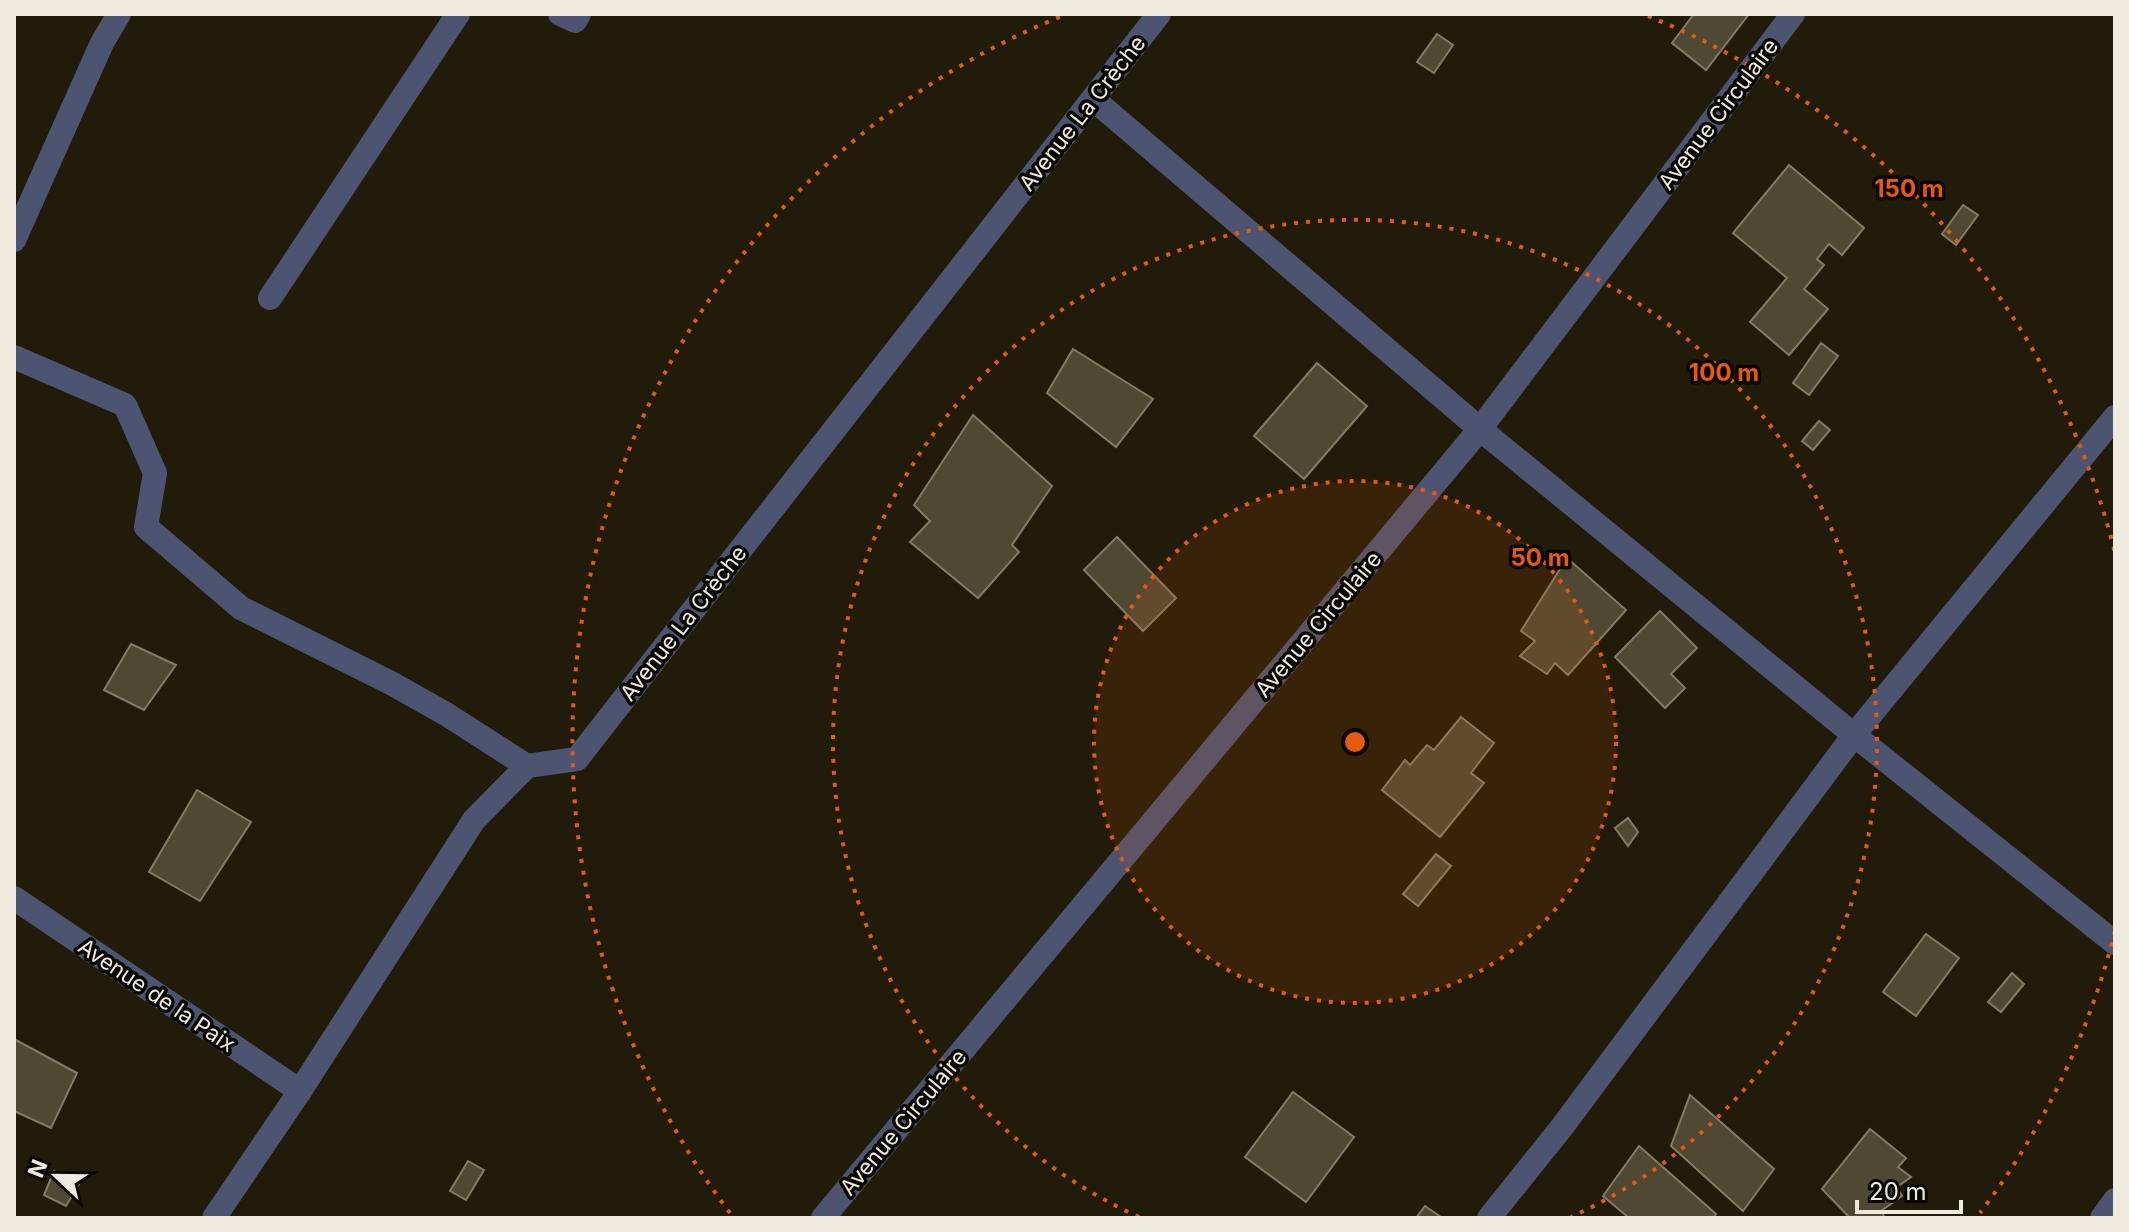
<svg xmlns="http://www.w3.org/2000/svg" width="2129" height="1232" font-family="Inter,sans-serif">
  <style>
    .building { fill: #4f4934; stroke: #827c66; stroke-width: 2 }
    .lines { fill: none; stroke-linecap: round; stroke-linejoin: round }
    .street { stroke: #4d5471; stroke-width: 24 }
    .ring { fill: none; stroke: #e8590c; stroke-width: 4; stroke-dasharray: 4 8 }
    .labels { text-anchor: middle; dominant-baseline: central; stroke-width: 7; stroke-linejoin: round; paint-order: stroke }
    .street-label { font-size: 22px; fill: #eeeade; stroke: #090702 }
    .centre { fill: #e8590c; stroke: #090702; stroke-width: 4 }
    .ring-label { font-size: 24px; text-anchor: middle; font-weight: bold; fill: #e8590c; stroke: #090702; stroke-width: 7; stroke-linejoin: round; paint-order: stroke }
  </style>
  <rect width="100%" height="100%" fill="#211c09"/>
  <g class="building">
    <polygon points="1694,14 1749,14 1706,70 1672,43"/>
    <polygon points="1437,34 1453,45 1434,73 1417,62"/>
    <polygon points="1789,165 1864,228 1842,255 1829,244 1817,259 1824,265 1804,289 1828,309 1789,355 1750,322 1787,278 1733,233"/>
    <polygon points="1963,205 1978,215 1956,245 1942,234"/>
    <polygon points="1821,343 1838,356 1809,395 1793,383"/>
    <polygon points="1073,349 1153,399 1116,447 1047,393"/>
    <polygon points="1317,363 1367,406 1304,479 1254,436"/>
    <polygon points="973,415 1052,486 1012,545 1019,552 978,598 910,542 930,521 914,505"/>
    <polygon points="1819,421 1830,430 1813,450 1802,441"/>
    <polygon points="1117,537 1176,598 1143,631 1084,570"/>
    <polygon points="1567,558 1626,610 1568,675 1555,663 1547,674 1520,656 1535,641 1521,631"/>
    <polygon points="1660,611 1697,648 1671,674 1685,688 1665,708 1615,657"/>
    <polygon points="131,644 176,665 144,710 104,690"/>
    <polygon points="1461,717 1494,743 1471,773 1484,783 1440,837 1382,790 1405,760 1410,765 1427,745 1434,750"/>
    <polygon points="197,790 251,822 200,901 149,872"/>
    <polygon points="1628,818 1638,832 1628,846 1615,828"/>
    <polygon points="1436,854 1451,866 1418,906 1403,894"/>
    <polygon points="1926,934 1959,958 1916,1016 1883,992"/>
    <polygon points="2012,973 2024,984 2001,1012 1988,1002"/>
    <polygon points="14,1039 77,1073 51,1128 14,1111"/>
    <polygon points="1293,1092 1354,1137 1306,1202 1245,1157"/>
    <polygon points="1690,1095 1774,1169 1743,1211 1671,1146"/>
    <polygon points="1870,1129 1906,1158 1898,1167 1911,1177 1897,1187 1902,1196 1881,1211 1885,1218 1850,1218 1822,1189"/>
    <polygon points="1639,1146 1716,1214 1713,1218 1629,1218 1603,1196"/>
    <polygon points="468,1161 484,1170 466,1200 450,1191"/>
    <polygon points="54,1171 79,1184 66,1206 44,1195"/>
    <polygon points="1425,1206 1441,1217 1441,1218 1416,1218"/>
  </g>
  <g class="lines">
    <g class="street">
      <polyline points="560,14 575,21 579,14"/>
      <polyline points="1093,99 1480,429 1854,735 2115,943"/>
      <polyline points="14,240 102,43 119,14"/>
      <polyline points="270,298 458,14"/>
      <polyline points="14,357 125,405 155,473 146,527 241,608 391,683 446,714 527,766"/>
      <polyline points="14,898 300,1091"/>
      <polyline points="214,1218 300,1091 474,820 527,766 577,759 1159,14"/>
      <polyline points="823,1218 1480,429 1793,14"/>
      <polyline points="1489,1218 1562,1127 1854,735 2115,417"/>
      <polyline points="2102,1218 2115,1200"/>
    </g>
  </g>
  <circle cx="1355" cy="742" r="261" fill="#e8590c" fill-opacity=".12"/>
  <g class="ring">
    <circle cx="1355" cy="742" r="261"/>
    <path d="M1139 1217A522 522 0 1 1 1571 1217"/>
    <path d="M2115 931A783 783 0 0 1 1980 1213M730 1213A783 783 0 0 1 1062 16M1648 16A783 783 0 0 1 2115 553"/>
  </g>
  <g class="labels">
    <g class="street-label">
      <text transform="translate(1082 113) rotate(-52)">Avenue La Crèche</text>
      <text transform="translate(1718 114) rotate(-53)">Avenue Circulaire</text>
      <text transform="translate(683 623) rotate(-52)">Avenue La Crèche</text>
      <text transform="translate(1318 624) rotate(-50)">Avenue Circulaire</text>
      <text transform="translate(157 995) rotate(34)">Avenue de la Paix</text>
      <text transform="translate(903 1122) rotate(-50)">Avenue Circulaire</text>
    </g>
  </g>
  <circle cx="1355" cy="742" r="12" class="centre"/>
  <g class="ring-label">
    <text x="1909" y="197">150 m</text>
    <text x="1724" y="381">100 m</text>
    <text x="1540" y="566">50 m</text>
  </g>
  <rect width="2129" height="1232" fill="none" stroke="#eeeade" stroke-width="32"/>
  <g transform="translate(56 1176) rotate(292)" stroke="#090702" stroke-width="6" paint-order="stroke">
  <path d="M0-6L14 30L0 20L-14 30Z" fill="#eeeade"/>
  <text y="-12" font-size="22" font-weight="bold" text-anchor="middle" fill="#eeeade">N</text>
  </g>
  <path d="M1857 1200v12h104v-12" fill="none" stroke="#eeeade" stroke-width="4"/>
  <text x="1869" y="1200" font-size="24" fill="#eeeade" stroke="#090702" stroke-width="6" paint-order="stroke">20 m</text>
</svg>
